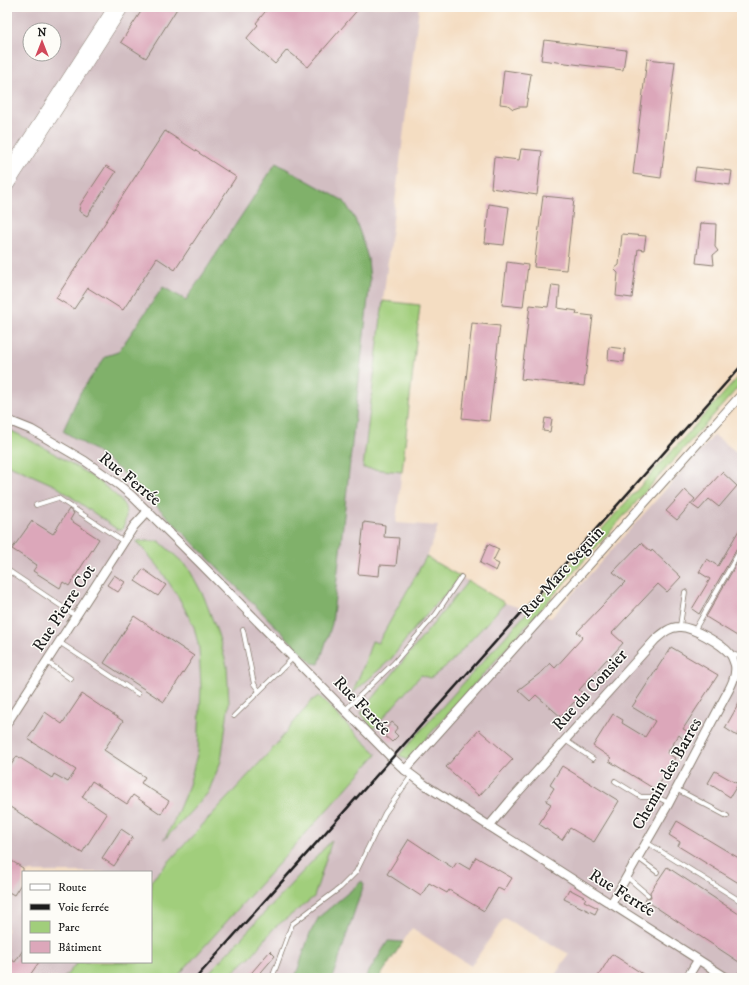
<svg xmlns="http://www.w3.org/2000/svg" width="749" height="985" font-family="'IM FELL DW Pica',serif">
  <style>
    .industrial { fill: #d2bec2; fill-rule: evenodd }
    .green { fill: #a1ce7b; stroke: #5e754c }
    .forest { fill: #80b16b; stroke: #4e6644 }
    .building { fill: #dca7ba }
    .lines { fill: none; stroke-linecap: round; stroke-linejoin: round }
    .service-casing { stroke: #887c6f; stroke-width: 5.5 }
    .minor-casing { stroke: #887c6f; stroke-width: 10 }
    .secondary-casing { stroke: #887c6f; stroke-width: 12 }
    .service { stroke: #fff; stroke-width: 4 }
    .minor { stroke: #fff; stroke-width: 8 }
    .secondary { stroke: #fff; stroke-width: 11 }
    .rail { stroke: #1c1c1c; stroke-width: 2.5 }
    .labels { text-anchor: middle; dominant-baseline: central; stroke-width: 3; stroke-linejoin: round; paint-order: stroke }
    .street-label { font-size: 17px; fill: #1c1c1c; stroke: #fdfcf7 }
  </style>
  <rect width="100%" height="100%" fill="#fdfcf7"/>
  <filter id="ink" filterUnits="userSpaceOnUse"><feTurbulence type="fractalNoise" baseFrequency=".025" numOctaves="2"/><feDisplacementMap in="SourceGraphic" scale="8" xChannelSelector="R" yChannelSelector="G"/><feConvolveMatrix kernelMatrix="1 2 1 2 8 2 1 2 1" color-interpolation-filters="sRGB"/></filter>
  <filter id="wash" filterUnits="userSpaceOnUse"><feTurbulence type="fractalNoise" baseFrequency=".012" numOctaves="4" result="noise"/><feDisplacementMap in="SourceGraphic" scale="16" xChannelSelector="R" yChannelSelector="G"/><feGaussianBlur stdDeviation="0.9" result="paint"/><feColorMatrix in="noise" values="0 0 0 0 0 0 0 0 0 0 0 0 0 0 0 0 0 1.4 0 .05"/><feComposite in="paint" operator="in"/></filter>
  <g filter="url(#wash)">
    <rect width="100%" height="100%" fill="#f4ddc2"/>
    <path class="industrial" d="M7,7H419L383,301L420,305L396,523L438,526L427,557L505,603L551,618L714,435L742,456V978H553L569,954L504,918L471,966L412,928L379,978H7ZM30,30H54V54H30ZM23,872H151V962H23Z"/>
    <g class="green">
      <polygon points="383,301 420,305 402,472 363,468"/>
      <polygon points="742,373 742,383 407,760 399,755"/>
      <path d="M7,429C30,439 113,484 124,505C128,513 125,521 123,529L118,530L56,486L7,464Z"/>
      <polygon points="136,541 159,541 188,567 204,597 218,634 227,666 229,702 221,761 208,793 164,840 173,823 189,785 198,751 201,688 199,648 194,627 179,598 158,566"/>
      <polygon points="426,557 461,577 420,621 391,659 352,694 364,665 372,641 378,643"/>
      <polygon points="468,581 505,603 450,663 431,678 421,675 373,729 361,713"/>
      <polygon points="319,696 350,728 377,754 176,978 64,978 78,962 151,962 151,881 275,746 311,701"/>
      <polygon points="332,840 314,897 274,928 253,954 226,978 204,978"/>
    </g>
    <g class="forest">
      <polygon points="276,163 344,201 355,219 362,238 368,259 370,281 332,624 319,664 312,663 126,475 94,450 63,431 80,393 106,356 118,352 163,287 186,300"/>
      <path d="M362,881L364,885C352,915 344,947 332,978H295L310,933L319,917Z"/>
      <polygon points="388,941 403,942 379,978 365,978"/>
    </g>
    <g id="blocks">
      <g class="building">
        <polygon points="144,7 178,7 146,58 121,42"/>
        <polygon points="269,7 360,7 308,67 287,50 275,64 246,39 258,25 256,23"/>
        <polygon points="544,40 626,50 623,70 541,60"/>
        <polygon points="647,59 675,62 661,178 633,174"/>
        <polygon points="504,70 531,74 526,107 519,107 513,109 508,105 500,104"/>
        <polygon points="165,131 236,177 175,270 157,258 123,310 88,288 74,309 56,298"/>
        <polygon points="521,149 542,151 537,195 491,188 494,157 519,160"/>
        <polygon points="106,166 116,172 87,216 79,211 80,205"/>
        <polygon points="696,167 732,171 730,185 694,180"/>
        <polygon points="543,196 574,199 566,270 534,267"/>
        <polygon points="489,204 509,207 504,245 485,243"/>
        <polygon points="701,223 716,224 715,247 718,251 713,255 714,265 696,263"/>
        <polygon points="622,234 646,236 644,250 638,249 632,298 616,296 618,273 614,269 619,265"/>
        <polygon points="507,262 528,265 523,307 502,305"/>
        <polygon points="552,285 560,286 558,308 577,311 576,314 593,316 584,386 521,379 530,305 548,307"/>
        <polygon points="472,323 500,326 489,421 462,418"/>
        <polygon points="609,347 625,349 624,362 608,360"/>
        <polygon points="545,418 552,419 550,432 543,431"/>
        <polygon points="722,472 737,486 719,507 709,499 699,510 692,505"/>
        <polygon points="685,490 695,499 677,520 666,511"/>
        <polygon points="69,509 74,513 70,520 99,539 69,586 63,582 60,588 33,571 37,565 12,549 32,521 53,534"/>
        <polygon points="364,522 385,525 384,537 399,538 396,566 380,565 379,576 358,574"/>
        <polygon points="742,525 742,544 739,545 699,614 692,609 710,579 699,572 707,559 718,566"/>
        <polygon points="641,543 651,552 652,550 681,577 667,592 658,584 612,633 623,643 608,660 607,659 579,690 586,696 578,705 574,702 561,717 536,695 530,701 518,690 543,671 550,663 555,668 583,637 577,632 625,582 613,572"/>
        <polygon points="488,544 499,549 493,561 499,564 496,571 480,563"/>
        <polygon points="742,554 742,639 706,617"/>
        <polygon points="143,569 166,585 158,596 135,581"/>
        <polygon points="114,575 125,582 118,592 107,585"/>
        <polygon points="134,616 194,656 164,702 104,663"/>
        <polygon points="671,647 718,675 683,729 689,732 683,739 679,735 667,753 675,758 656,790 609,761 611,758 593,746 613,714 623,720 622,723 645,737 655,721 632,707"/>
        <polygon points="82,694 123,721 104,750 145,777 141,783 169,801 161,814 133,795 127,804 92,781 82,797 107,814 82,853 7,805 7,771 17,756 52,778 54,774 68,782 76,770 28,739 45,712 62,724"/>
        <polygon points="742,698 742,728 737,736 725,728"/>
        <polygon points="392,722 398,727 394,732 398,736 392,742 385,736 388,733 385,730"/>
        <polygon points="479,730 513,759 479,796 446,767"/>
        <polygon points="562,766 619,801 594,842 570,828 562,840 539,824 551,804 546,801 554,788 550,785"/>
        <polygon points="715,771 738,784 730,797 708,783"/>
        <polygon points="677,821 742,860 742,885 678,846 680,842 669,835"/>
        <polygon points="121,829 133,837 114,866 102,858"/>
        <polygon points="409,839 453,868 457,862 469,869 476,857 512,878 504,891 498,888 484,911 449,890 447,893 429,883 421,896 387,874"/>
        <polygon points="7,858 23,868 23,881 14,895 7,891"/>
        <polygon points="667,867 742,916 742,957 739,962 645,900 646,898 651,897 650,892"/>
        <polygon points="569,889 586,898 584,901 598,908 595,914 564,899"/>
        <polygon points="23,950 23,962 39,962 28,978 7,978 7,957 15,962"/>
        <polygon points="270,951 275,956 256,978 247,978"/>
        <polygon points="612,954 649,978 597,978"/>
      </g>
    </g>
  </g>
  <g filter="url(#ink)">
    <use href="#blocks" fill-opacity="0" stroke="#887c6f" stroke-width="1"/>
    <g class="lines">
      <g class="service-casing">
        <g id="service">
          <polyline points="36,505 58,498 124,542"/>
          <polyline points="9,571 76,616"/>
          <polyline points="680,626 685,592"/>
          <polyline points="243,630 254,684 259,691"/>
          <polyline points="694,631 742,547"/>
          <polyline points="59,642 138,694"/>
          <polyline points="731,654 742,657"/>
          <polyline points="47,662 71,679"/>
          <polyline points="345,710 394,663 436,614 461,577"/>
          <polyline points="234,716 293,658"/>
          <polyline points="565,740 593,759"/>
          <polyline points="615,781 641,797 657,797 669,803"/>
          <polyline points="676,789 727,816"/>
          <polyline points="646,842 742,902"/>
          <polyline points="638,858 657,872"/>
          <polyline points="627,877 648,895"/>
          <polyline points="272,978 292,924 340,888 356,872 385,813 412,775"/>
          <polyline points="737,978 742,971"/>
        </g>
      </g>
      <g class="minor-casing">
        <g id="minor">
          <polyline points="7,420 32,430 85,461 119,485 132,496 199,562 389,755 405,770 425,785 727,978"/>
          <polyline points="7,723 134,526 148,511"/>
          <polyline points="405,770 742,394"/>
          <path d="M489,826L510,801L655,640C662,634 669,627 679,627C691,626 722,644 730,654C732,656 734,662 735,665C737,676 730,688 725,697L669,803L611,904"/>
          <polyline points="687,978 698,960"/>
        </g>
      </g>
      <g class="secondary-casing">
        <g id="secondary">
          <polyline points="7,172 114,7"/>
          <polyline points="7,187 123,7"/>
        </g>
      </g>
      <use href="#service" class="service"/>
      <use href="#minor" class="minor"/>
      <use href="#secondary" class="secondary"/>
      <polyline class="rail" points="196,978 742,365"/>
    </g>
  </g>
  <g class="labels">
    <g class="street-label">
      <text transform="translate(130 479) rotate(39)">Rue Ferrée</text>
      <text transform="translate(562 572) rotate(-48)">Rue Marc Seguin</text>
      <text transform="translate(64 608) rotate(-57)">Rue Pierre Cot</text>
      <text transform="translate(590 690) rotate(-48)">Rue du Consier</text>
      <text transform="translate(362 706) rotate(46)">Rue Ferrée</text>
      <text transform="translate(667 774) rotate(-61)">Chemin des Barres</text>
      <text transform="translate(622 893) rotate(32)">Rue Ferrée</text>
    </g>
  </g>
  <rect width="749" height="985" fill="none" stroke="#fdfcf7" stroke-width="24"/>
  <rect x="22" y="871" width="130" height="92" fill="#fdfcf7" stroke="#a3a29f"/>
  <rect x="30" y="884" width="20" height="6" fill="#ffffff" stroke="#a3a29f"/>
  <text x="58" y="891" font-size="12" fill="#1c1c1c">Route</text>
  <rect x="30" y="904" width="20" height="6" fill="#1c1c1c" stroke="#a3a29f"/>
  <text x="58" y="911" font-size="12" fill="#1c1c1c">Voie ferrée</text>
  <rect x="30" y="921" width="20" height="12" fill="#a1ce7b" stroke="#a3a29f"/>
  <text x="58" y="931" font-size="12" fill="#1c1c1c">Parc</text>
  <rect x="30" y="941" width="20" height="12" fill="#dca7ba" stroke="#a3a29f"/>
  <text x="58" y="951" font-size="12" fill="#1c1c1c">Bâtiment</text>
  <g transform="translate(42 42)"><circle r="19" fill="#fdfcf7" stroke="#a3a29f"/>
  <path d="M0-3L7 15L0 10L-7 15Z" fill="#d1495b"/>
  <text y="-6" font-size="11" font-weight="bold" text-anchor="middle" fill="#1c1c1c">N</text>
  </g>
</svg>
